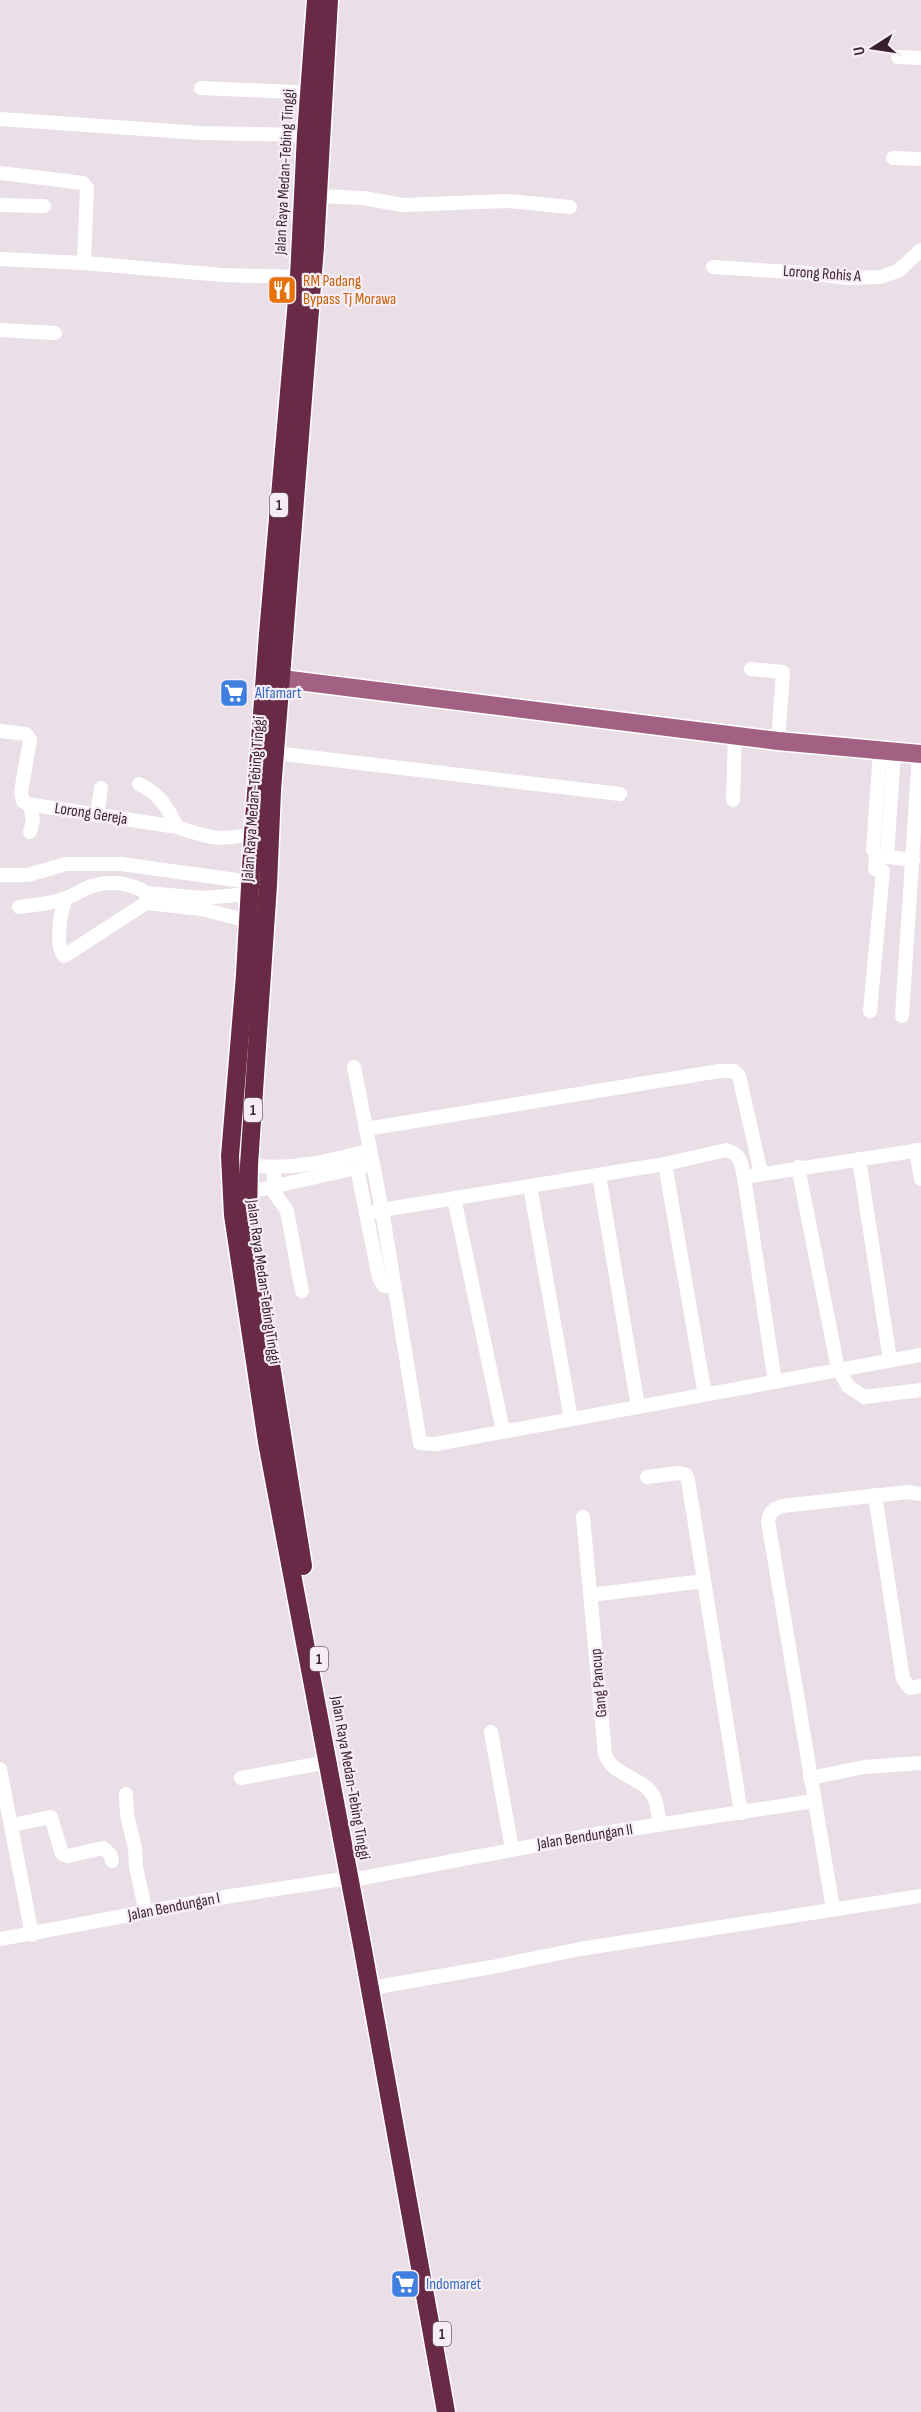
<svg xmlns="http://www.w3.org/2000/svg" width="921" height="2412" font-family="'Sofia Sans Condensed',sans-serif">
  <style>
    .lines { fill: none; stroke-linecap: round; stroke-linejoin: round }
    .major-casing { stroke: #fff; stroke-width: 21 }
    .highway-casing { stroke: #fff; stroke-width: 21 }
    .minor { stroke: #fff; stroke-width: 14 }
    .major { stroke: #a26082; stroke-width: 18 }
    .highway { stroke: #682a46; stroke-width: 18 }
    .labels { text-anchor: middle; dominant-baseline: central; stroke-width: 4.5; stroke-linejoin: round; paint-order: stroke }
    .shield { fill: #f7eef5; stroke: #735d69; stroke-width: 1.5 }
    .shield-label { font-size: 15px; font-weight: bold; fill: #3a1f2d }
    .street-label { font-size: 16px; fill: #3a1f2d; stroke: #f7eef5 }
    .food-label { font-size: 16px; fill: #c56008; stroke: #f7eef5; text-anchor: start }
    .shop-label { font-size: 16px; fill: #366cbe; stroke: #f7eef5; text-anchor: start }
  </style>
  <rect width="100%" height="100%" fill="#eadee7"/>
  <g class="lines">
    <g class="major-casing">
      <polyline id="major" points="282,679 778,741 921,754"/>
    </g>
    <g class="highway-casing">
      <g id="highway">
        <polyline points="316,0 306,135 299,277 268,634 253,834 245,975 230,1156 233,1215 267,1442 363,1950 446,2412"/>
        <polyline points="303,1566 251,1239 248,1214 249,1165 268,885 272,790 315,247 329,0"/>
      </g>
    </g>
    <g class="minor">
      <polyline points="898,57 921,58"/>
      <polyline points="201,88 316,93"/>
      <polyline points="0,119 201,133 306,135"/>
      <polyline points="893,158 921,159"/>
      <polyline points="0,173 83,183 87,188 84,263 222,275 299,277"/>
      <polyline points="318,196 364,198 402,205 508,201 570,207"/>
      <polyline points="0,205 44,206"/>
      <polyline points="0,259 84,263"/>
      <polyline points="713,267 806,273 848,278 881,277 898,271 921,250"/>
      <polyline points="0,330 55,333"/>
      <polyline points="751,669 783,672 778,741"/>
      <path d="M0,731L26,734L30,740L21,792L23,801L27,804L177,827C210,838 217,841 253,834"/>
      <polyline points="894,752 887,857 913,860"/>
      <polyline points="275,753 620,794"/>
      <path d="M139,784C159,793 168,808 177,827"/>
      <polyline points="733,800 735,736"/>
      <polyline points="30,805 33,821 30,832"/>
      <polyline points="97,816 101,788"/>
      <polyline points="873,850 880,751"/>
      <polyline points="0,875 28,875 66,864 121,864 251,882"/>
      <polyline points="147,893 202,898 250,894"/>
      <path d="M67,898C60,908 55,946 64,956L146,903L202,909L248,921"/>
      <path d="M19,907C35,905 51,904 66,898C75,895 83,889 92,886C111,880 131,883 147,893L146,903"/>
      <polyline points="870,1011 883,871 875,869 876,857 887,857"/>
      <polyline points="902,1016 919,754"/>
      <polyline points="354,1067 382,1210 366,1214"/>
      <polyline points="366,1129 719,1071 734,1071 739,1076 761,1173"/>
      <polyline points="916,1150 921,1179"/>
      <path d="M921,1150L744,1177C741,1163 741,1154 726,1150L665,1164L382,1210L420,1443L436,1444L921,1355"/>
      <polyline points="859,1159 890,1360"/>
      <polyline points="665,1164 705,1395"/>
      <path d="M249,1165C292,1171 329,1161 370,1150"/>
      <polyline points="798,1167 838,1369 848,1386 864,1397 921,1390"/>
      <polyline points="357,1168 379,1278 384,1286 395,1286"/>
      <polyline points="274,1169 274,1192 287,1211 302,1291"/>
      <polyline points="599,1175 638,1407"/>
      <polyline points="744,1177 775,1382"/>
      <polyline points="530,1186 571,1419"/>
      <polyline points="249,1192 365,1166"/>
      <polyline points="454,1198 503,1431"/>
      <polyline points="647,1477 679,1473 686,1475 688,1480 741,1813"/>
      <polyline points="875,1495 903,1679 910,1688 921,1686"/>
      <path d="M583,1517L605,1754C613,1777 643,1776 654,1797C658,1806 658,1816 660,1825"/>
      <polyline points="591,1595 704,1581"/>
      <polyline points="491,1732 512,1849"/>
      <polyline points="0,1769 32,1935"/>
      <polyline points="241,1778 328,1762"/>
      <polyline points="810,1778 864,1767 921,1763"/>
      <polyline points="126,1794 127,1815 135,1848 136,1867 146,1913"/>
      <polyline points="11,1825 51,1817 62,1854 68,1856 103,1848 110,1854 112,1861"/>
      <polyline points="357,1879 597,1834 814,1801"/>
      <path d="M833,1909L768,1521C770,1511 774,1509 782,1506L907,1492L921,1494"/>
      <polyline points="0,1939 231,1896 349,1878"/>
      <polyline points="377,1987 492,1967 580,1949 921,1896"/>
    </g>
    <use href="#major" class="major"/>
    <use href="#highway" class="highway"/>
  </g>
  <defs>
    <g id="restaurant-square" transform="scale(1.5)"><rect x="-9" y="-9" width="18" height="18" rx="4" fill="#e8710a" stroke="#f7eef5"/><path d="M-5-6h1v4h1v-4h1v4h1v-4h1v5L-1.5 .5V6h-2V.5L-5-1ZM5-6V6H3V1.5H1.5Q1.5-4 5-6Z" fill="#fff"/></g>
    <g id="supermarket-square" transform="scale(1.5)"><rect x="-9" y="-9" width="18" height="18" rx="4" fill="#3f7fe0" stroke="#f7eef5"/><path d="M-6-5.5h2.5l.6 2H6L4.5 2H-2.5L-4.4-4H-6ZM-1.5 3.2a1.3 1.3 0 1 0 .1 0ZM3 3.2a1.3 1.3 0 1 0 .1 0Z" fill="#fff"/></g>
  </defs>
  <g fill-rule="evenodd">
    <use href="#restaurant-square" x="282" y="290"/>
    <use href="#supermarket-square" x="234" y="693"/>
    <use href="#supermarket-square" x="405" y="2284"/>
  </g>
  <g class="labels">
    <g class="shield">
      <rect x="270" y="493" width="18" height="24" rx="4.5"/>
      <rect x="244" y="1098" width="18" height="24" rx="4.5"/>
      <rect x="310" y="1647" width="18" height="24" rx="4.5"/>
      <rect x="433" y="2322" width="18" height="24" rx="4.5"/>
    </g>
    <g class="shield-label">
      <text x="279" y="505">1</text>
      <text x="253" y="1110">1</text>
      <text x="319" y="1659">1</text>
      <text x="442" y="2334">1</text>
    </g>
    <g class="street-label">
      <text transform="translate(285 172) rotate(-87)">Jalan Raya Medan-Tebing Tinggi</text>
      <text transform="translate(822 274) rotate(4)">Lorong Rohis A</text>
      <text transform="translate(254 799) rotate(-86)">Jalan Raya Medan-Tebing Tinggi</text>
      <text transform="translate(91 814) rotate(9)">Lorong Gereja</text>
      <text transform="translate(263 1282) rotate(82)">Jalan Raya Medan-Tebing Tinggi</text>
      <text transform="translate(599 1683) rotate(-95)">Gang Pancup</text>
      <text transform="translate(350 1778) rotate(80)">Jalan Raya Medan-Tebing Tinggi</text>
      <text transform="translate(585 1837) rotate(-9)">Jalan Bendungan II</text>
      <text transform="translate(174 1907) rotate(-11)">Jalan Bendungan I</text>
    </g>
    <g class="food-label">
      <text x="303" y="281">RM Padang<tspan x="303" dy="18">Bypass Tj Morawa</tspan></text>
    </g>
    <g class="shop-label">
      <text x="255" y="693">Alfamart</text>
      <text x="426" y="2284">Indomaret</text>
    </g>
  </g>
  <g transform="translate(873 48) rotate(258)" stroke="#f7eef5" stroke-width="4.5" paint-order="stroke">
  <path d="M0-4.5L10 22L0 15L-10 22Z" fill="#3a1f2d"/>
  <text y="-9" font-size="16" font-weight="bold" text-anchor="middle" fill="#3a1f2d">U</text>
  </g>
</svg>
